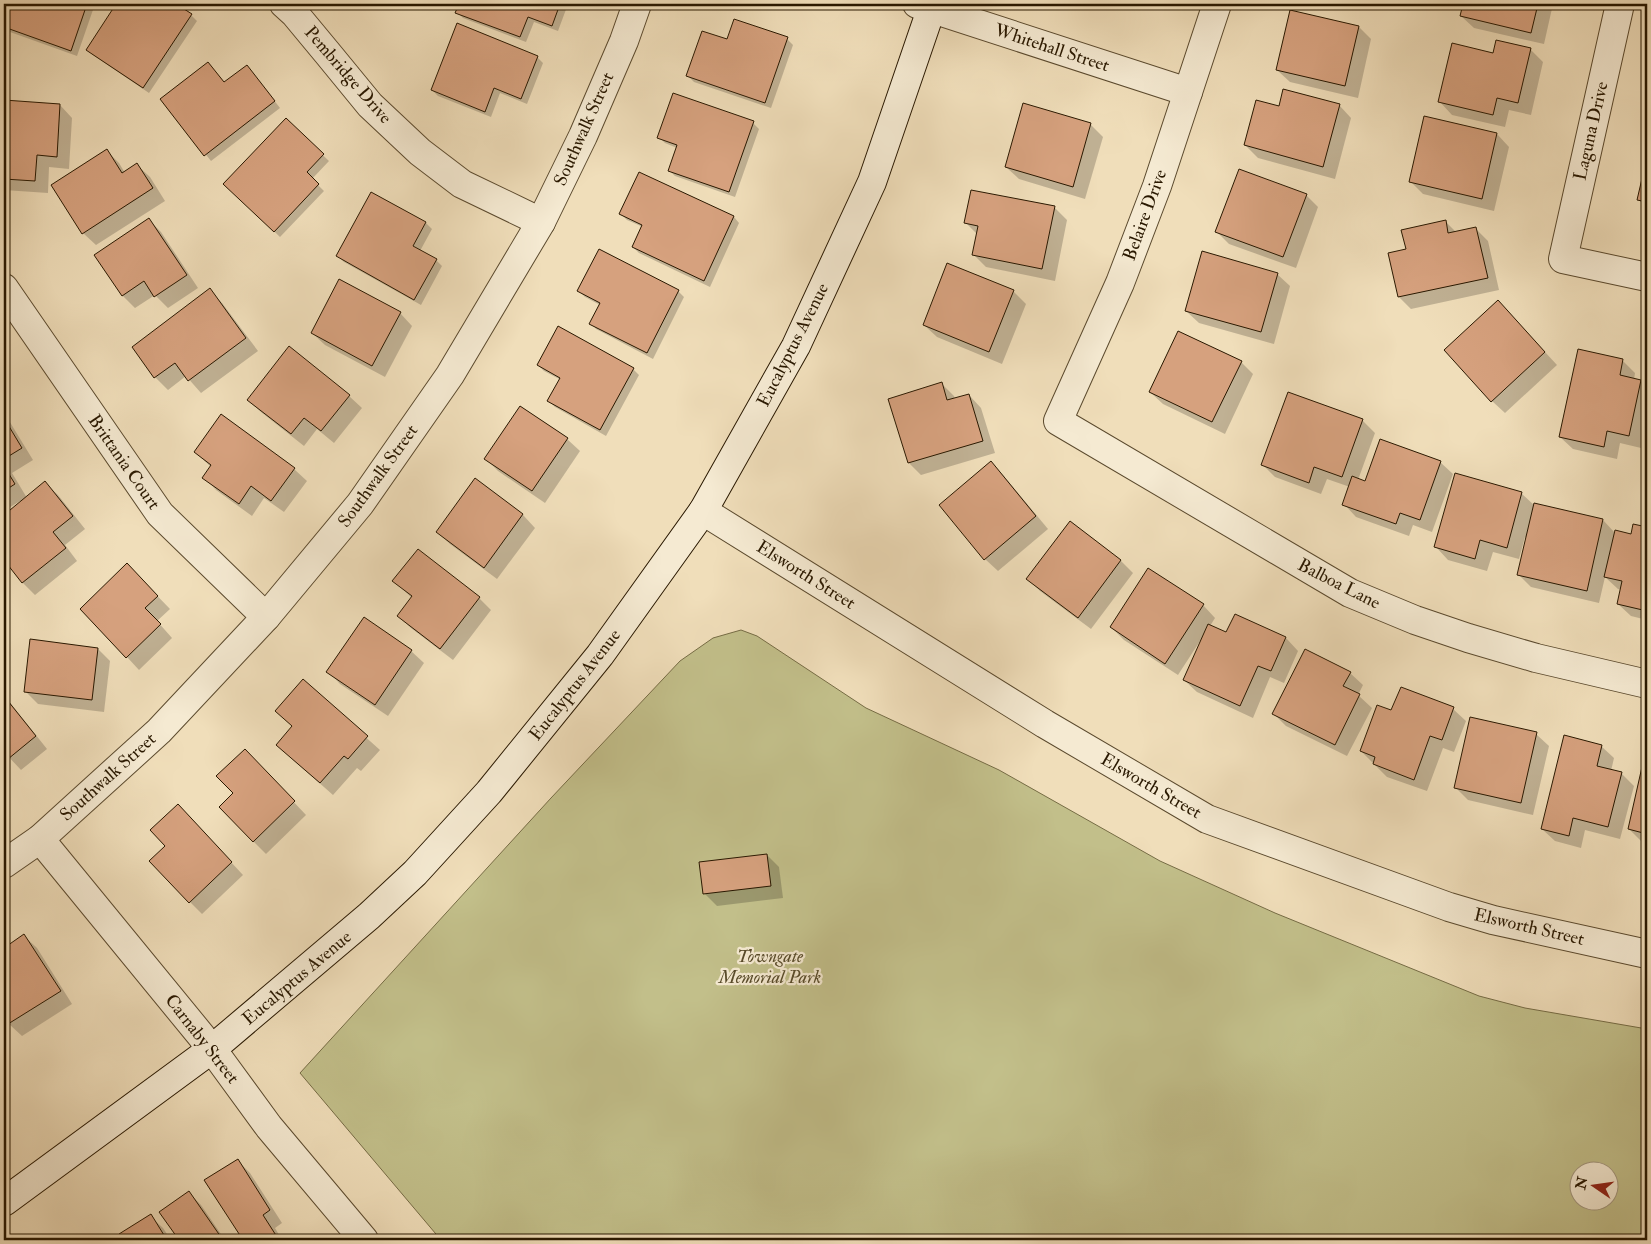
<svg xmlns="http://www.w3.org/2000/svg" width="1651" height="1244" font-family="'IM FELL Double Pica',serif">
  <style>
    .park { fill: #c2bf8a; stroke: #766c45; fill-rule: evenodd }
    .shadow { fill: #0003 }
    .building { fill: #d6a17e; stroke: #291800 }
    .lines { fill: none; stroke-linecap: round; stroke-linejoin: round }
    .street-casing { stroke: #5b4a2e; stroke-width: 30 }
    .secondary-casing { stroke: #291800; stroke-width: 30 }
    .street { stroke: #f5ead2; stroke-width: 28 }
    .secondary { stroke: #f5ead2; stroke-width: 28 }
    .labels { text-anchor: middle; dominant-baseline: central; stroke-width: 4.5; stroke-linejoin: round; paint-order: stroke }
    .street-label { font-size: 18px; fill: #291800; stroke: #f5ead2 }
    .park-label { font-size: 18px; font-style: italic; fill: #574a29; stroke: #f5ead2 }
  </style>
  <rect width="100%" height="100%" fill="#f0deba"/>
  <filter id="stains"><feTurbulence type="fractalNoise" baseFrequency=".004" numOctaves="4"/><feColorMatrix values="0 0 0 0 .2 0 0 0 0 .09 0 0 0 0 .02 0 0 0 .5 -.17"/></filter>
  <radialGradient id="worn" r=".72"><stop offset=".6" stop-color="#630" stop-opacity="0"/><stop offset="1" stop-color="#630" stop-opacity=".3"/></radialGradient>
  <path class="park" d="M741,630L757,636L866,708L999,770L1160,861L1275,913L1479,996L1525,1008L1647,1029V1240H441L300,1073L551,798L680,661L713,638ZM1578,1172H1608V1202H1578Z"/>
  <g class="shadow">
    <polygon points="12,4 95,4 77,56 10,32 4,26"/>
    <polygon points="118,4 133,4 144,11 148,4 174,4 191,15 197,21 149,93 93,55 87,49"/>
    <polygon points="401,4 410,4 409,7"/>
    <polygon points="460,4 568,4 558,31 534,22 526,42 463,18 457,12"/>
    <polygon points="1352,4 1380,4 1379,10"/>
    <polygon points="1464,4 1553,4 1544,44 1474,28 1461,16"/>
    <polygon points="1359,27 1371,39 1358,98 1290,82 1277,70"/>
    <polygon points="787,39 793,45 771,108 694,82 688,76 727,41"/>
    <polygon points="1530,49 1543,62 1531,115 1509,110 1505,127 1452,115 1440,102"/>
    <polygon points="537,57 543,63 527,104 500,93 491,117 438,96 432,90"/>
    <polygon points="208,63 225,83 252,72 280,108 211,161 162,99"/>
    <polygon points="4,101 60,105 72,118 69,169 49,167 48,193 4,190"/>
    <polygon points="1339,105 1351,118 1335,179 1258,158 1245,145 1280,108"/>
    <polygon points="1425,118 1497,134 1509,147 1494,211 1423,194 1411,182"/>
    <polygon points="286,120 329,161 312,179 324,191 280,237 225,184"/>
    <polygon points="753,123 759,129 735,197 675,176 669,170 677,148 665,143 659,137"/>
    <polygon points="1090,124 1103,137 1085,199 1019,179 1006,167"/>
    <polygon points="107,151 119,163 125,173 137,165 150,177 165,201 96,245 83,233"/>
    <polygon points="1647,162 1647,208 1639,200"/>
    <polygon points="372,194 426,223 432,229 420,251 436,260 442,266 421,305 344,262 338,256"/>
    <polygon points="1306,195 1318,207 1296,268 1229,244 1217,232"/>
    <polygon points="1054,207 1067,220 1055,281 986,267 974,255 978,235 966,223"/>
    <polygon points="621,214 734,217 739,223 710,287 639,253 633,247 643,227 627,220"/>
    <polygon points="149,220 161,232 198,288 168,308 155,295 135,308 123,296 96,255"/>
    <polygon points="1445,221 1457,233 1476,229 1488,241 1499,290 1411,309 1399,297 1407,250"/>
    <polygon points="948,265 1014,292 1026,304 1002,364 937,337 924,325"/>
    <polygon points="1277,274 1290,286 1274,344 1199,323 1186,311"/>
    <polygon points="209,290 222,303 258,351 201,393 186,376 168,390 155,377 133,347"/>
    <polygon points="579,291 678,291 684,297 653,359 596,329 591,323 600,305 585,297"/>
    <polygon points="400,313 412,326 385,377 325,345 312,333"/>
    <polygon points="1510,314 1557,365 1505,413 1492,401"/>
    <polygon points="1622,360 1635,373 1634,380 1641,381 1647,388 1647,421 1641,448 1620,443 1617,459 1573,449 1560,437"/>
    <polygon points="1241,362 1253,374 1225,434 1163,404 1150,392"/>
    <polygon points="538,365 633,369 639,375 606,436 555,407 549,401 561,380 544,371"/>
    <polygon points="942,384 954,396 955,399 969,395 981,408 995,453 921,475 909,463 890,399"/>
    <polygon points="349,396 362,408 334,443 317,429 304,446 261,412 248,400"/>
    <polygon points="4,415 8,419 33,460 12,473 27,498 45,483 58,495 85,529 65,545 77,561 35,595 23,583 4,558 4,516 21,502 20,501 4,511"/>
    <polygon points="1362,420 1375,433 1358,480 1366,482 1440,462 1453,474 1432,532 1413,525 1409,536 1356,517 1344,504 1350,487 1327,479 1321,494 1275,477 1262,464"/>
    <polygon points="567,439 580,451 545,503 498,471 486,459"/>
    <polygon points="195,452 294,469 307,481 284,512 264,498 252,516 216,490 204,477 211,467"/>
    <polygon points="991,463 1003,475 1048,529 998,571 985,559"/>
    <polygon points="476,480 523,515 535,528 497,579 450,544 437,532"/>
    <polygon points="1521,493 1535,506 1535,505 1603,520 1615,533 1632,536 1634,525 1647,528 1647,620 1631,616 1618,604 1622,590 1618,589 1605,577 1599,603 1531,587 1519,575 1527,538 1525,537 1519,559 1493,552 1487,571 1448,560 1436,547"/>
    <polygon points="1070,522 1121,561 1133,573 1091,629 1040,591 1028,579"/>
    <polygon points="140,578 170,609 157,621 172,638 139,670 127,657"/>
    <polygon points="394,581 479,598 491,610 453,660 411,628 398,616 412,598"/>
    <polygon points="1203,605 1215,618 1210,626 1227,634 1235,615 1286,638 1298,651 1284,683 1270,677 1253,718 1197,692 1184,680 1202,642 1200,641 1178,675 1124,640 1111,627"/>
    <polygon points="98,649 110,661 104,712 38,704 25,691"/>
    <polygon points="411,651 424,663 388,716 340,684 328,671"/>
    <polygon points="1350,673 1363,685 1358,695 1372,708 1347,756 1286,726 1274,714"/>
    <polygon points="303,681 380,750 361,771 357,768 333,795 290,757 293,727 277,711"/>
    <polygon points="4,695 47,749 21,770 5,753 4,755"/>
    <polygon points="1453,709 1466,721 1454,752 1443,748 1427,791 1387,777 1361,751 1392,712"/>
    <polygon points="1536,734 1549,746 1533,815 1468,800 1455,787"/>
    <polygon points="1601,746 1614,758 1611,771 1621,773 1634,786 1620,839 1585,830 1581,848 1555,841 1542,829"/>
    <polygon points="1645,760 1647,760 1647,843 1641,841 1629,829"/>
    <polygon points="257,763 306,815 266,854 253,841 234,793"/>
    <polygon points="190,818 243,875 202,914 190,902"/>
    <polygon points="767,855 779,867 783,898 717,906 704,893"/>
    <polygon points="24,936 37,948 72,1004 22,1036 9,1024 4,1015 4,949"/>
    <polygon points="4,1056 7,1062 4,1064"/>
    <polygon points="237,1160 250,1173 282,1223 275,1228 282,1240 244,1240 206,1181"/>
    <polygon points="189,1193 201,1205 225,1240 180,1240 161,1212"/>
    <polygon points="150,1216 163,1228 171,1240 124,1240 120,1234"/>
  </g>
  <g class="building">
    <polygon points="11,4 87,4 71,51 4,27"/>
    <polygon points="116,4 135,4 143,9 147,4 176,4 192,14 143,88 86,50"/>
    <polygon points="459,4 560,4 552,26 528,17 520,37 455,13"/>
    <polygon points="1463,4 1538,4 1531,33 1460,16"/>
    <polygon points="1290,10 1359,26 1345,86 1276,70"/>
    <polygon points="734,19 788,37 765,103 686,76 702,31 727,39"/>
    <polygon points="457,23 538,56 521,99 494,88 485,112 431,90"/>
    <polygon points="1496,40 1531,48 1518,103 1497,98 1493,115 1438,102 1452,43 1493,53"/>
    <polygon points="208,62 224,82 247,65 275,101 204,156 160,99"/>
    <polygon points="1283,89 1340,104 1323,167 1244,145 1256,100 1279,106"/>
    <polygon points="673,93 754,121 729,192 668,171 677,145 657,138"/>
    <polygon points="4,100 60,104 57,157 37,155 35,181 4,179"/>
    <polygon points="1023,103 1091,123 1073,187 1005,167"/>
    <polygon points="1424,116 1497,133 1482,199 1409,182"/>
    <polygon points="286,118 324,154 307,172 319,184 274,232 223,184"/>
    <polygon points="107,149 122,173 137,163 153,188 82,234 51,185"/>
    <polygon points="1647,157 1647,202 1637,200"/>
    <polygon points="1239,169 1307,194 1283,257 1215,232"/>
    <polygon points="639,172 734,216 704,281 632,247 642,225 619,214"/>
    <polygon points="971,190 1055,206 1042,269 972,255 978,226 964,223"/>
    <polygon points="371,192 426,222 413,246 437,259 414,300 336,256"/>
    <polygon points="149,218 187,275 154,297 144,281 122,296 94,255"/>
    <polygon points="1446,220 1448,233 1476,227 1488,278 1398,297 1388,253 1406,249 1401,230"/>
    <polygon points="599,249 679,290 647,353 589,324 600,303 577,291"/>
    <polygon points="1202,251 1278,273 1261,332 1185,311"/>
    <polygon points="947,263 1014,290 989,352 923,325"/>
    <polygon points="339,279 401,312 372,366 311,333"/>
    <polygon points="210,288 246,338 188,381 175,363 154,378 132,347"/>
    <polygon points="1498,300 1545,352 1491,402 1444,350"/>
    <polygon points="558,326 634,368 600,430 547,401 560,378 537,365"/>
    <polygon points="1178,331 1242,361 1212,422 1149,392"/>
    <polygon points="289,346 350,395 321,431 304,418 291,434 247,400"/>
    <polygon points="1578,349 1623,359 1620,375 1641,380 1629,436 1607,431 1604,447 1559,437"/>
    <polygon points="942,382 947,400 969,394 983,441 908,463 888,399"/>
    <polygon points="1288,392 1363,419 1342,477 1314,467 1309,483 1261,465"/>
    <polygon points="520,406 568,438 532,491 484,459"/>
    <polygon points="221,414 295,468 271,501 251,486 239,504 202,478 211,465 194,452"/>
    <polygon points="4,418 22,448 4,459"/>
    <polygon points="1380,439 1441,461 1420,520 1400,513 1396,524 1342,505 1352,476 1365,481"/>
    <polygon points="991,461 1036,516 984,560 939,505"/>
    <polygon points="4,466 15,484 4,491"/>
    <polygon points="1455,473 1522,492 1507,548 1480,540 1475,559 1434,547"/>
    <polygon points="475,478 523,514 484,568 436,532"/>
    <polygon points="45,481 73,516 53,532 66,548 22,583 4,560 4,515"/>
    <polygon points="1534,503 1603,519 1587,591 1517,575"/>
    <polygon points="1070,521 1121,560 1078,618 1026,579"/>
    <polygon points="1633,524 1647,527 1647,611 1617,604 1622,581 1604,577 1615,530 1631,534"/>
    <polygon points="418,549 480,597 440,649 397,616 412,596 392,581"/>
    <polygon points="127,563 158,596 145,608 161,624 126,658 80,609"/>
    <polygon points="1148,568 1204,604 1165,664 1110,627"/>
    <polygon points="1235,614 1286,637 1271,671 1258,666 1240,706 1183,680 1208,624 1226,632"/>
    <polygon points="364,617 412,650 375,705 326,672"/>
    <polygon points="30,639 98,648 92,700 24,692"/>
    <polygon points="1305,649 1351,672 1343,686 1360,694 1335,745 1272,714"/>
    <polygon points="303,679 368,736 348,759 344,756 320,783 276,745 292,726 275,711"/>
    <polygon points="1401,687 1454,707 1442,740 1430,736 1414,780 1373,764 1375,757 1360,751 1377,705 1391,710"/>
    <polygon points="4,696 36,736 8,759 4,753"/>
    <polygon points="1470,717 1537,732 1521,803 1454,788"/>
    <polygon points="1564,735 1602,745 1597,766 1622,772 1608,827 1573,818 1569,836 1541,829"/>
    <polygon points="245,749 295,801 253,842 219,807 233,793 216,776"/>
    <polygon points="1644,758 1647,759 1647,834 1628,829"/>
    <polygon points="178,804 232,862 189,903 149,861 165,846 150,830"/>
    <polygon points="767,854 771,886 703,894 699,862"/>
    <polygon points="24,934 61,991 8,1024 4,1017 4,948"/>
    <polygon points="238,1159 270,1210 263,1215 279,1240 243,1240 204,1180"/>
    <polygon points="189,1191 223,1240 179,1240 159,1212"/>
    <polygon points="151,1214 167,1240 123,1240 119,1234"/>
  </g>
  <g class="lines">
    <g class="street-casing">
      <g id="street">
        <polyline points="284,4 295,14 329,55 370,105 420,152 462,184 541,222"/>
        <polyline points="917,4 1188,92"/>
        <polyline points="1217,4 1157,186 1120,283 1058,421 1350,593 1415,620 1468,638 1536,658 1647,684"/>
        <polyline points="1620,4 1563,259 1647,277"/>
        <polyline points="4,288 160,514 266,617"/>
        <polyline points="703,511 1045,724 1207,819 1449,907 1493,920 1647,954"/>
        <polyline points="40,839 212,1049 269,1127 364,1240"/>
        <polyline points="4,864 40,839 159,731 266,617 360,504 450,375 541,222 583,136 624,41 637,4"/>
      </g>
    </g>
    <g class="secondary-casing">
      <polyline id="secondary" points="4,1202 212,1049 369,916 415,873 489,792 600,655 703,511 796,346 872,182 933,4"/>
    </g>
    <use href="#street" class="street"/>
    <use href="#secondary" class="secondary"/>
  </g>
  <g class="labels">
    <g class="street-label">
      <text transform="translate(1052 48) rotate(18)">Whitehall Street</text>
      <text transform="translate(348 75) rotate(49)">Pembridge Drive</text>
      <text transform="translate(584 129) rotate(-66)">Southwalk Street</text>
      <text transform="translate(1591 131) rotate(-77)">Laguna Drive</text>
      <text transform="translate(1145 215) rotate(-70)">Belaire Drive</text>
      <text transform="translate(793 345) rotate(-63)">Eucalyptus Avenue</text>
      <text transform="translate(124 462) rotate(55)">Brittania Court</text>
      <text transform="translate(378 476) rotate(-54)">Southwalk Street</text>
      <text transform="translate(806 575) rotate(32)">Elsworth Street</text>
      <text transform="translate(1339 584) rotate(27)">Balboa Lane</text>
      <text transform="translate(575 685) rotate(-52)">Eucalyptus Avenue</text>
      <text transform="translate(108 777) rotate(-42)">Southwalk Street</text>
      <text transform="translate(1151 786) rotate(30)">Elsworth Street</text>
      <text transform="translate(1529 927) rotate(13)">Elsworth Street</text>
      <text transform="translate(297 978) rotate(-40)">Eucalyptus Avenue</text>
      <text transform="translate(202 1039) rotate(52)">Carnaby Street</text>
    </g>
    <g class="park-label">
      <text x="770" y="956">Towngate<tspan x="770" dy="21">Memorial Park</tspan></text>
    </g>
  </g>
  <rect width="1651" height="1244" fill="none" stroke="#f0deba" stroke-width="20"/>
  <rect x="5" y="5" width="1641" height="1234" fill="none" stroke="#291800" stroke-width="2.5"/>
  <rect x="10" y="10" width="1631" height="1224" fill="none" stroke="#291800"/>
  <g transform="translate(1594 1186) rotate(283)"><circle r="24" fill="#f5ead2" stroke="#a3967e"/>
  <path d="M0-4L9 19L0 12L-9 19Z" fill="#8f2418"/>
  <text y="-8" font-size="14" font-weight="bold" text-anchor="middle" fill="#291800">N</text>
  </g>
  <rect width="100%" height="100%" filter="url(#stains)"/>
  <rect width="100%" height="100%" fill="url(#worn)"/>
</svg>
